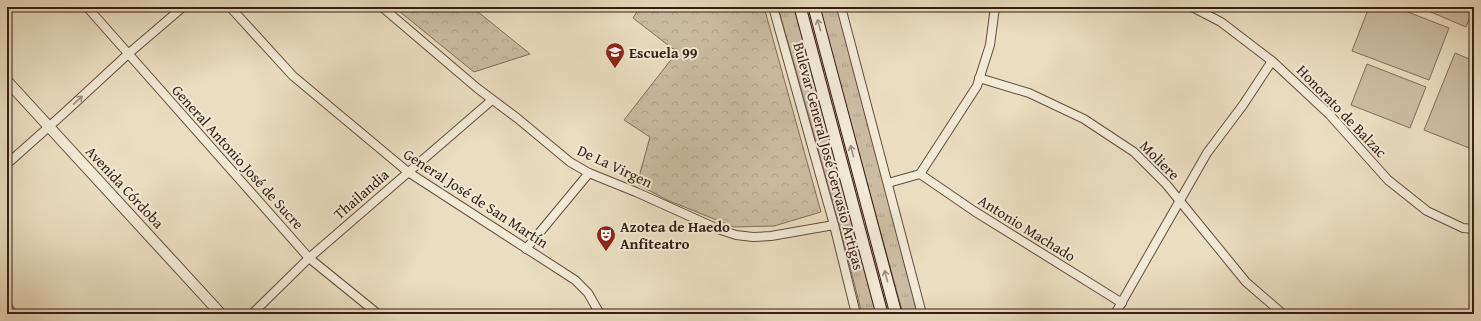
<svg xmlns="http://www.w3.org/2000/svg" width="1481" height="321" font-family="'Gentium Book Plus',serif">
  <style>
    .grass { fill: url(#grass-tufts); stroke: #816e5a }
    .forest { fill: url(#forest-crowns); stroke: #816e5a }
    .pitch { fill: #cbbda2; stroke: #816e5a }
    .lines { fill: none; stroke-linecap: round; stroke-linejoin: round }
    .minor-casing { stroke: #644e3d; stroke-width: 10 }
    .tertiary-casing { stroke: #644e3d; stroke-width: 12 }
    .secondary-casing { stroke: #371e12; stroke-width: 13 }
    .minor { stroke: #f1ead5; stroke-width: 8 }
    .tertiary { stroke: #f1ead5; stroke-width: 10 }
    .secondary { stroke: #f1ead5; stroke-width: 11 }
    .oneway { stroke: #9d8e7d }
    .labels { text-anchor: middle; dominant-baseline: central; stroke-width: 4; stroke-linejoin: round; paint-order: stroke }
    .poi-label { font-size: 15px; font-weight: bold; fill: #371e12; stroke: #f1ead5; text-anchor: start }
    .street-label { font-size: 15px; fill: #371e12; stroke: #f1ead5 }
  </style>
  <defs>
    <pattern id="grass-tufts" width="24" height="20" patternUnits="userSpaceOnUse"><rect width="24" height="20" fill="#cbbda2"/><path d="M3 7l-1-3M5 7V3M7 7l1-3M15 17l-1-3M17 17v-4M19 17l1-3" fill="none" stroke="#afa28a"/></pattern>
    <pattern id="forest-crowns" width="20" height="18" patternUnits="userSpaceOnUse"><rect width="20" height="18" fill="#cbbda2"/><path d="M2 6a3 3 0 1 1 6 0M12 15a3 3 0 1 1 6 0" fill="none" stroke="#afa28a"/></pattern>
  </defs>
  <rect width="100%" height="100%" fill="#e9debf"/>
  <filter id="stains"><feTurbulence type="fractalNoise" baseFrequency=".005" numOctaves="4"/><feColorMatrix values="0 0 0 0 .2 0 0 0 0 .09 0 0 0 0 .02 0 0 0 .5 -.17"/></filter>
  <radialGradient id="worn" r=".72"><stop offset=".6" stop-color="#630" stop-opacity="0"/><stop offset="1" stop-color="#630" stop-opacity=".3"/></radialGradient>
  <g class="grass">
    <polygon points="778,7 796,7 877,314 862,314 839,224"/>
    <polygon points="806,7 809,7 891,314 888,314"/>
    <polygon points="819,7 837,7 920,314 903,314"/>
  </g>
  <g class="forest">
    <polygon points="394,7 425,7 429,9 437,7 472,7 530,54 474,72"/>
    <polygon points="640,7 764,7 821,212 774,226 734,227 667,200 637,184 650,137 624,120 677,52 633,18"/>
  </g>
  <g class="pitch">
    <polygon points="1369,7 1395,7 1449,28 1429,80 1352,51"/>
    <polygon points="1419,7 1474,7 1474,8 1466,27"/>
    <polygon points="1455,53 1474,61 1474,150 1424,130"/>
    <polygon points="1367,64 1426,87 1410,128 1351,105"/>
  </g>
  <g class="lines">
    <g class="minor-casing">
      <g id="minor">
        <polyline points="87,7 309,258 378,314"/>
        <polyline points="230,7 293,76 408,172 575,280 588,293 600,314"/>
        <polyline points="382,7 477,88 517,118 570,162 589,173 636,192 718,229 736,235 753,237 771,236 834,225"/>
        <polyline points="773,7 834,225 856,314"/>
        <polyline points="841,7 922,314"/>
        <polyline points="1192,7 1221,22 1272,61 1329,114 1388,180 1427,211 1463,228 1474,229"/>
        <polyline points="979,78 1029,93 1084,119 1134,152 1166,184 1246,282 1283,314"/>
        <polyline points="7,164 62,115 128,54 183,7"/>
        <polyline points="920,174 974,211 1122,303"/>
        <polyline points="888,183 920,174 977,86 990,45 995,7"/>
        <polyline points="526,249 589,173"/>
        <polyline points="7,306 13,314"/>
        <polyline points="252,314 309,258 492,100"/>
        <polyline points="1115,314 1207,153 1243,105 1272,61"/>
      </g>
    </g>
    <g class="tertiary-casing">
      <polyline id="tertiary" points="7,81 221,314"/>
    </g>
    <g class="secondary-casing">
      <g id="secondary">
        <polyline points="800,7 882,314"/>
        <polyline points="814,7 896,314"/>
      </g>
    </g>
    <use href="#minor" class="minor"/>
    <use href="#tertiary" class="tertiary"/>
    <use href="#secondary" class="secondary"/>
  </g>
  <defs><path id="oneway-shaft" d="M-6 0H5M1.5-3L5.5 0L1.5 3" fill="none" stroke-width="1.6" stroke-linecap="round" stroke-linejoin="round"/></defs>
  <g class="oneway">
    <use href="#oneway-shaft" transform="translate(819 25) rotate(-105)"/>
    <use href="#oneway-shaft" transform="translate(78 100) rotate(-43)"/>
    <use href="#oneway-shaft" transform="translate(852 151) rotate(-105)"/>
    <use href="#oneway-shaft" transform="translate(886 276) rotate(-105)"/>
  </g>
  <defs>
    <g id="school-pin" transform="scale(1)"><path d="M0 17L-7.5 6A9.5 9.5 0 1 1 7.5 6Z" fill="#8f2418" stroke="#f1ead5"/><path d="M0-5L7-2L0 1L-7-2ZM-4 1L0 2.5L4 1V4Q0 6-4 4Z" fill="#fff"/></g>
    <g id="theatre-pin" transform="scale(1)"><path d="M0 17L-7.5 6A9.5 9.5 0 1 1 7.5 6Z" fill="#8f2418" stroke="#f1ead5"/><path d="M-5-5.5Q0-4 5-5.5V0Q5 5 0 6Q-5 5-5 0ZM-3.3-2.5H-1v1.5H-3.3ZM1-2.5H3.3v1.5H1ZM-2.8 1Q0 5.5 2.8 1Z" fill="#fff"/></g>
  </defs>
  <g fill-rule="evenodd">
    <use href="#school-pin" x="615" y="52"/>
    <use href="#theatre-pin" x="606" y="235"/>
  </g>
  <g class="labels">
    <g class="poi-label">
      <text x="629" y="52">Escuela 99</text>
      <text x="620" y="226">Azotea de Haedo<tspan x="620" dy="17">Anfiteatro</tspan></text>
    </g>
    <g class="street-label">
      <text transform="translate(1342 111) rotate(46)">Honorato de Balzac</text>
      <text transform="translate(829 156) rotate(75)">Bulevar General José Gervasio Artigas</text>
      <text transform="translate(238 157) rotate(48)">General Antonio José de Sucre</text>
      <text transform="translate(1160 160) rotate(45)">Moliere</text>
      <text transform="translate(615 166) rotate(25)">De La Virgen</text>
      <text transform="translate(125 187) rotate(47)">Avenida Córdoba</text>
      <text transform="translate(361 194) rotate(-41)">Thailandia</text>
      <text transform="translate(476 198) rotate(33)">General José de San Martín</text>
      <text transform="translate(1027 228) rotate(32)">Antonio Machado</text>
    </g>
  </g>
  <rect width="1481" height="321" fill="none" stroke="#e9debf" stroke-width="24"/>
  <rect x="8" y="8" width="1465" height="305" fill="none" stroke="#371e12" stroke-width="2"/>
  <rect x="12" y="12" width="1457" height="297" fill="none" stroke="#371e12"/>
  <rect width="100%" height="100%" filter="url(#stains)"/>
  <rect width="100%" height="100%" fill="url(#worn)"/>
</svg>
